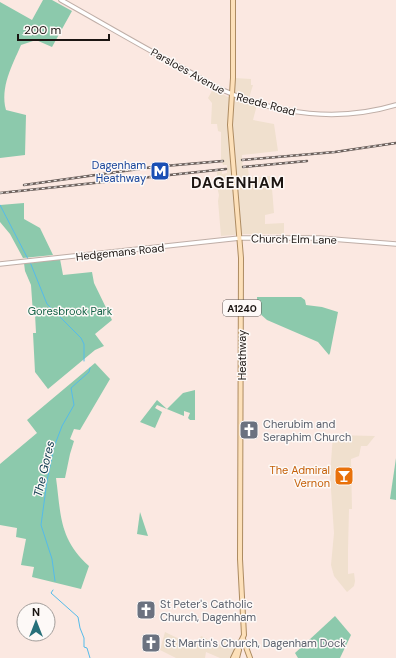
<svg xmlns="http://www.w3.org/2000/svg" width="396" height="658" font-family="'DM Sans',sans-serif">
  <style>
    .commercial { fill: #f0e0ce }
    .green { fill: #8cc9ac }
    .lines { fill: none; stroke-linecap: round; stroke-linejoin: round }
    .stream { stroke: #55bbea; stroke-width: 1 }
    .minor-casing { stroke: #bfaea7; stroke-width: 5.5 }
    .major-casing { stroke: #ad8b61; stroke-width: 6 }
    .minor { stroke: #fff; stroke-width: 3.5 }
    .major { stroke: #fde0b9; stroke-width: 4 }
    .rail-casing { stroke: #6b605c; stroke-width: 2.5 }
    .rail { stroke: #fdf9f7; stroke-width: 1; stroke-dasharray: 3; stroke-linecap: butt }
    .labels { text-anchor: middle; dominant-baseline: central; stroke-width: 3; stroke-linejoin: round; paint-order: stroke }
    .shield { fill: #fdf9f7; stroke: #5f5957; stroke-width: 1 }
    .shield-label { font-size: 10px; font-weight: bold; fill: #1b1512 }
    .street-label { font-size: 11px; fill: #1b1512; stroke: #fdf9f7 }
    .transit-label { font-size: 11px; fill: #164399; stroke: #fdf9f7; text-anchor: end }
    .park-label { font-size: 11px; fill: #166448; stroke: #fdf9f7 }
    .worship-label { font-size: 11px; fill: #5b616d; stroke: #fdf9f7; text-anchor: start }
    .food-label { font-size: 11px; fill: #c56008; stroke: #fdf9f7; text-anchor: end }
    .water-label { font-size: 12px; font-style: italic; fill: #063548; stroke: #fdf9f7 }
    .district-label { font-size: 15px; font-weight: bold; letter-spacing: 1px; fill: #1b1512; stroke: #fdf9f7 }
  </style>
  <rect width="100%" height="100%" fill="#fbe8e1"/>
  <g class="commercial">
    <polygon points="235,78 251,79 251,85 253,85 249,98 258,101 253,120 274,124 278,151 242,155 242,158 243,169 248,168 249,178 271,176 274,213 265,215 265,224 284,223 284,234 244,234 221,236 218,201 219,195 215,178 217,178 217,172 222,171 222,174 227,173 227,165 223,165 221,159 221,132 218,131 217,124 211,124 212,103 208,98 213,89 228,97 233,97 235,92"/>
    <polygon points="333,435 375,436 367,446 361,446 359,456 351,459 352,509 349,509 348,550 348,574 354,573 355,581 354,586 347,592 334,576 331,565 334,533 330,475"/>
    <polygon points="165,632 196,647 201,636 222,646 226,637 232,640 243,639 233,658 220,658 206,652 205,658 176,658 160,650"/>
  </g>
  <g class="green">
    <path d="M43,0H52L72,11L52,47L36,40L21,45C12,66 0,87 6,110L26,115L25,155L0,158V2L32,20Z"/>
    <polygon points="24,203 24,219 40,228 53,255 23,258 10,234 0,222 0,205"/>
    <polygon points="60,259 63,275 92,272 94,283 112,320 95,334 104,346 95,350 48,389 35,372 33,333 36,333 35,314 33,314 31,285 25,271 24,263"/>
    <polygon points="257,297 301,297 305,300 306,305 322,307 338,312 330,353 329,355 318,342 267,320 258,312"/>
    <path d="M95,363L110,379L80,430L74,429L70,439L74,441L70,454L65,478H56C61,515 59,539 89,566L81,589L32,577L34,567L21,565L26,539L16,537L17,528L0,525V464L37,433L27,420Z"/>
    <polygon points="195,390 195,420 190,420 188,418 190,413 184,411 184,416 157,405 155,408 162,412 155,428 140,422 157,400 167,409 183,393"/>
    <polygon points="396,458 396,500 390,499"/>
    <polygon points="140,512 148,536 137,534"/>
    <polygon points="335,616 351,635 340,658 298,658 295,653"/>
  </g>
  <g class="lines">
    <g class="stream">
      <polyline points="0,205 28,259"/>
      <polyline points="30,262 47,304 81,338 84,344 84,361"/>
      <polyline points="55,581 52,559 41,525 47,481 54,447 62,426 74,405 71,388 89,372 90,368"/>
      <polyline points="53,590 51,593 78,617 80,628 84,638 84,647 87,648 90,658"/>
    </g>
    <g class="minor-casing">
      <g id="minor">
        <path d="M61,0C102,23 141,46 182,68C197,75 210,85 225,91C278,115 340,122 396,105"/>
        <polyline points="0,264 240,238 319,238 396,244"/>
      </g>
    </g>
    <g class="major-casing">
      <g id="major">
        <polyline points="243,639 250,658"/>
        <polyline points="233,658 244,635 240,559 241,258 230,125 233,78 233,0"/>
        <polyline points="237,658 239,650"/>
      </g>
    </g>
    <use href="#minor" class="minor"/>
    <use href="#major" class="major"/>
    <g class="rail-casing">
      <g id="rail">
        <polyline points="242,160 335,152 396,143"/>
        <polyline points="243,167 307,161"/>
        <polyline points="24,185 153,167 223,161"/>
        <polyline points="0,193 226,169"/>
      </g>
    </g>
    <use href="#rail" class="rail"/>
  </g>
  <defs>
    <g id="metro-square" transform="scale(1)"><rect x="-9" y="-9" width="18" height="18" rx="4" fill="#1a4fb4" stroke="#fdf9f7"/><path d="M-5.5 5V-5H-3L0 0L3-5H5.5V5H3V-.5L0 4L-3-.5V5Z" fill="#fff"/></g>
    <g id="church-square" transform="scale(1)"><rect x="-9" y="-9" width="18" height="18" rx="4" fill="#6b7280" stroke="#fdf9f7"/><path d="M-1.2-6h2.4v3.5h3.3v2.4h-3.3V6h-2.4V-.1h-3.3v-2.4h3.3Z" fill="#fff"/></g>
    <g id="bar-square" transform="scale(1)"><rect x="-9" y="-9" width="18" height="18" rx="4" fill="#e8710a" stroke="#fdf9f7"/><path d="M-6-5H6L.8 .8V4.5H3.5V6h-7V4.5H-.8V.8Z" fill="#fff"/></g>
  </defs>
  <g fill-rule="evenodd">
    <use href="#metro-square" x="160" y="171"/>
    <use href="#church-square" x="249" y="430"/>
    <use href="#bar-square" x="344" y="476"/>
    <use href="#church-square" x="146" y="610"/>
    <use href="#church-square" x="151" y="643"/>
  </g>
  <g class="labels">
    <rect class="shield" x="223" y="300" width="38" height="16" rx="3"/>
    <g class="shield-label">
      <text x="242" y="308">A1240</text>
    </g>
    <g class="street-label">
      <text transform="translate(188 71) rotate(29)">Parsloes Avenue</text>
      <text transform="translate(266 104) rotate(15)">Reede Road</text>
      <text transform="translate(294 239) rotate(1)">Church Elm Lane</text>
      <text transform="translate(120 252) rotate(-6)">Hedgemans Road</text>
      <text transform="translate(242 355) rotate(-90)">Heathway</text>
    </g>
    <g class="transit-label">
      <text x="146" y="165">Dagenham<tspan x="146" dy="13">Heathway</tspan></text>
    </g>
    <g class="park-label">
      <text x="70" y="311">Goresbrook Park</text>
    </g>
    <g class="worship-label">
      <text x="263" y="424">Cherubim and<tspan x="263" dy="13">Seraphim Church</tspan></text>
      <text x="160" y="604">St Peter's Catholic<tspan x="160" dy="13">Church, Dagenham</tspan></text>
      <text x="165" y="643">St Martin's Church, Dagenham Dock</text>
    </g>
    <g class="food-label">
      <text x="330" y="470">The Admiral<tspan x="330" dy="13">Vernon</tspan></text>
    </g>
    <g class="water-label">
      <text transform="translate(44 469) rotate(-77)">The Gores</text>
    </g>
    <g class="district-label">
      <text x="238" y="183">DAGENHAM</text>
    </g>
  </g>
  <g transform="translate(36 622)"><circle r="19" fill="#fdf9f7" stroke="#a39e9b"/>
  <path d="M0-3L7 15L0 10L-7 15Z" fill="#27707a"/>
  <text y="-6" font-size="11" font-weight="bold" text-anchor="middle" fill="#1b1512">N</text>
  </g>
  <path d="M18 34v6h91v-6" fill="none" stroke="#1b1512" stroke-width="2"/>
  <text x="24" y="34" font-size="12" fill="#1b1512" stroke="#fdf9f7" stroke-width="3" paint-order="stroke">200 m</text>
</svg>
